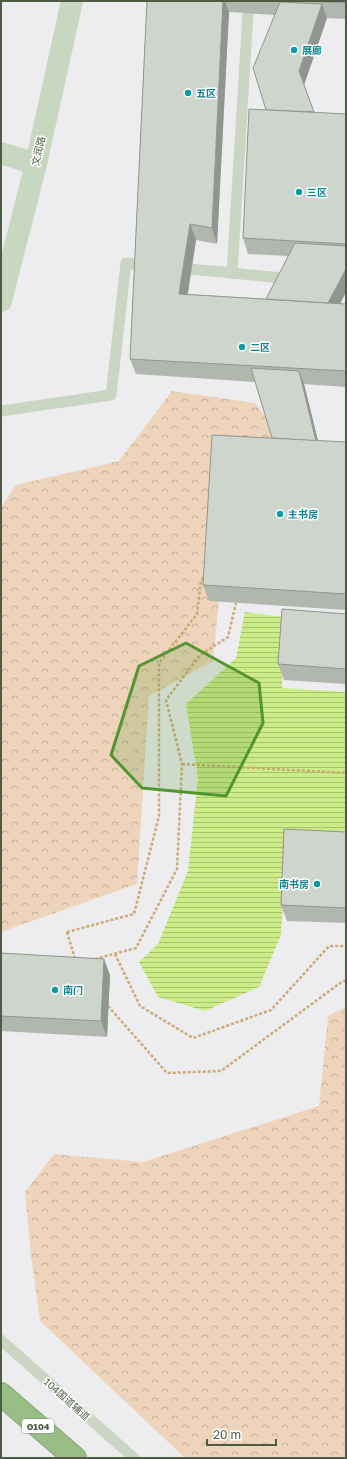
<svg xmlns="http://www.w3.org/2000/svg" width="347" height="1459" font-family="'Golos Text','Noto Sans SC',sans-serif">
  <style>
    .forest { fill: url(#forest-crowns) }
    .water { fill: url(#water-rules) }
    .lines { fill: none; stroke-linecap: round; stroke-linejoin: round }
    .highway-casing { stroke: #84a870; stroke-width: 24 }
    .path { stroke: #ccaa73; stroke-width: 2.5; stroke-dasharray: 3 2; stroke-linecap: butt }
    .lane { stroke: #cbd5c3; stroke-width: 11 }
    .secondary { stroke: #c8d7bf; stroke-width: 22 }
    .highway { stroke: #99bd84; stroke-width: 22 }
    .path-bridge { stroke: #ccaa73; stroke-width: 2.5; stroke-dasharray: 3 2; stroke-linecap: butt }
    .wall { fill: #b1b7af; fill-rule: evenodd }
    .shaded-wall { fill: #90958f }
    .building { fill: #ced5cc; stroke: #90958f }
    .marked { fill: #539631; fill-opacity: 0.2; stroke: #539631; stroke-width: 3; stroke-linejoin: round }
    .culture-dot { fill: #0f9aa8; stroke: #fff; stroke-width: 1.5 }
    .labels { text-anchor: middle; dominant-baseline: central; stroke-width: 3; stroke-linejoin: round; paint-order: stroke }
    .shield { fill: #fff; stroke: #838c7d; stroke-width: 1 }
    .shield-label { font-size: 9px; font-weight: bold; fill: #4e5b45 }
    .culture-label { font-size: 10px; font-weight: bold; fill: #0d838f; stroke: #fff; text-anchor: start }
    .street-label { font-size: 10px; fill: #4e5b45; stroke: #fff }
  </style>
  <defs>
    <pattern id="forest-crowns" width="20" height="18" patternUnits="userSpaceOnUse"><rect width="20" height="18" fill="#eed4ba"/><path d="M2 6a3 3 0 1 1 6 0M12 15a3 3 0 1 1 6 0" fill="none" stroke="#c3af99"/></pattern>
    <pattern id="water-rules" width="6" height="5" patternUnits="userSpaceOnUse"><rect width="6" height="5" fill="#ccec87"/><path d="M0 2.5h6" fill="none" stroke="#a8c270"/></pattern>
  </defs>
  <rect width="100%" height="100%" fill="#ededf0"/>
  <g class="forest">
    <polygon points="172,391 255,403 290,449 225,537 213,661 149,696 137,884 1,932 1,507 16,485 119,461"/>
    <polygon points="346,1007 346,1458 185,1458 40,1321 31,1256 25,1192 54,1154 143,1162 319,1106 328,1016"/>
  </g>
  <polygon class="water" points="245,612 283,617 282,688 346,692 346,843 287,839 281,935 259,987 205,1011 158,997 139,962 158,944 188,871 198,778 186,704 236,658"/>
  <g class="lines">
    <g class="highway-casing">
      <polyline id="highway" points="1,1394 75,1458"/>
    </g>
    <g class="path">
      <polyline points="182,764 346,773"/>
      <polyline points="67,932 134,914 159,816 159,663 197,614 201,580 206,575"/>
      <polyline points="115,954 140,1006 193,1038 271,1010 329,946 346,946"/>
      <polyline points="95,959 136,948 177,869 182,764 166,700 200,655 228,637 236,603"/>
      <polyline points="108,1006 167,1073 221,1071 343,981 346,981"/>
    </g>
    <g class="lane">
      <polyline points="178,268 232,273 248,13"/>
      <polyline points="232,273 291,279"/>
      <polyline points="1,411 111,395 126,263 149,266"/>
      <polyline points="1,1340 134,1458"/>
    </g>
    <g class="secondary">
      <polyline points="1,153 36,164"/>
      <polyline points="1,301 36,164 72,1"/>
    </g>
    <use href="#highway" class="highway"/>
    <polyline class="path-bridge" points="67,932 75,959"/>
  </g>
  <g class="wall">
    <path d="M147,1H346V19L327,18L304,85L314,112L346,114V292L340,304H346V387L304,384L318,441L346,442V610L209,601L203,585L272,438L255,382L136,374L130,359ZM229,12L275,15L266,110L243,238L248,254L288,256L266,299L188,294L196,240L217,244Z"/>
    <polygon points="346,614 346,684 284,680 278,664"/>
    <polygon points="346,832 346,923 287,921 281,905"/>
    <polygon points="1,953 110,975 107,1037 1,1031"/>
  </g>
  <g class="shaded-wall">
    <polygon points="223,1 225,1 229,12 217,244 212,228"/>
    <polygon points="322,4 327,18 304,85 299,71"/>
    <polygon points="190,224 196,240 185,310 179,294"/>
    <polygon points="346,269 346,292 332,319 327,305"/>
    <polygon points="299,371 304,384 322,457 317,444"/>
    <polygon points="104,959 110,975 107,1037 101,1021"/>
  </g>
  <g class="building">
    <polygon points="147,1 223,1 212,228 190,224 179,294 346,304 346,371 130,359"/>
    <polygon points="307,1 346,1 346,3"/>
    <polygon points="280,2 322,4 299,71 314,112 266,110 253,68"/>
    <polygon points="249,109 346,114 346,244 243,238"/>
    <polygon points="295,243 346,246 346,269 328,303 266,299"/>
    <polygon points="251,368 299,371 316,441 272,438"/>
    <polygon points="212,435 346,442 346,594 203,585"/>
    <polygon points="282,609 346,614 346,669 278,664"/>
    <polygon points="284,829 346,832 346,908 281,905"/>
    <polygon points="1,953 104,959 101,1021 1,1016"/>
  </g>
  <path class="marked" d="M186,643L259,683L263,723L226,796L142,788L111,755L139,666Z"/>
  <g class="culture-dot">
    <circle cx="294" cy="50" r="4"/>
    <circle cx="188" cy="93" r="4"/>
    <circle cx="299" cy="192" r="4"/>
    <circle cx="242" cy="347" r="4"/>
    <circle cx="280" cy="514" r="4"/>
    <circle cx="317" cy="884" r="4"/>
    <circle cx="55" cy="990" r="4"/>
  </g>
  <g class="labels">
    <rect class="shield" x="22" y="1419" width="32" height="14" rx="3"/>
    <g class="shield-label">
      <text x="38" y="1426">G104</text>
    </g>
    <g class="culture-label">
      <text x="302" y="50">展廊</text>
      <text x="196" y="93">五区</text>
      <text x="307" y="192">三区</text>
      <text x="250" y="347">二区</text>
      <text x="288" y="514">主书房</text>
      <text x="309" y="884" text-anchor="end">南书房</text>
      <text x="63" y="990">南门</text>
    </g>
    <g class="street-label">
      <text transform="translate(38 151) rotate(-77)">文润路</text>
      <text transform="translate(67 1399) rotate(42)">104国道辅道</text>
    </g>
  </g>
  <rect width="347" height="1459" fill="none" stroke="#4e5b45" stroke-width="4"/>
  <path d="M207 1439v6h69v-6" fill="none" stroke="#4e5b45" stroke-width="2"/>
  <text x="213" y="1439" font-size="12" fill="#4e5b45" stroke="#ffffff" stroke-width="3" paint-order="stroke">20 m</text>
</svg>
